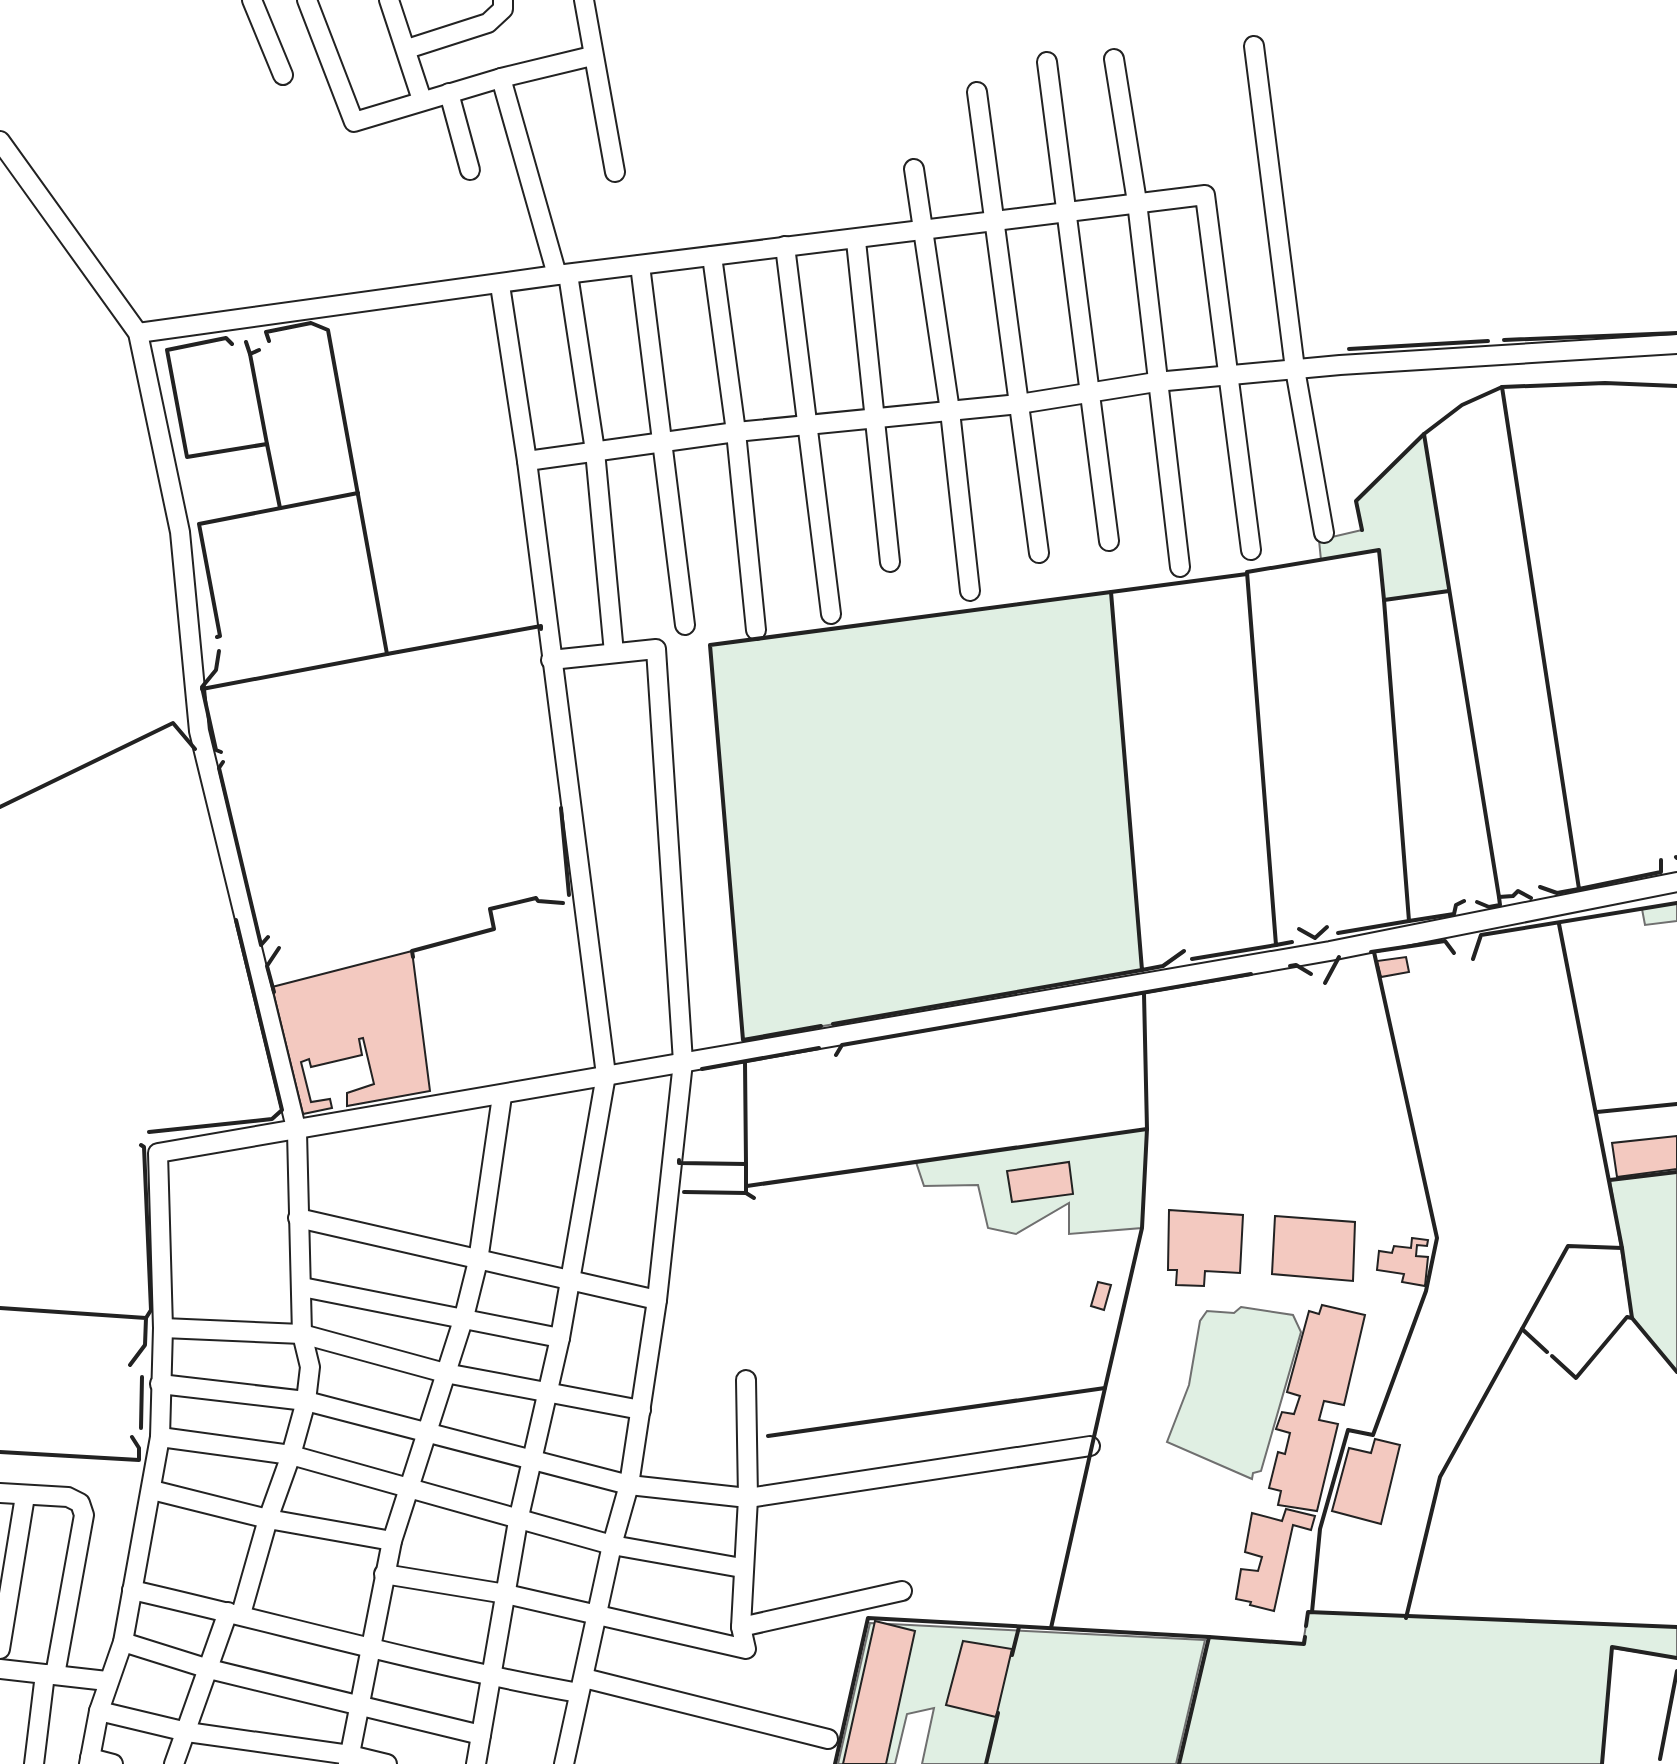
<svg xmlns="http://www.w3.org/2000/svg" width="1677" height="1764" font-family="'DM Sans',sans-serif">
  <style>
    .green { fill: #e0efe3; stroke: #6f6f6f; stroke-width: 2 }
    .building { fill: #f3c9c0; stroke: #222; stroke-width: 2 }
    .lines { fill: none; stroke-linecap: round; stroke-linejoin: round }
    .minor-casing { stroke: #222; stroke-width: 22 }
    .minor { stroke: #fff; stroke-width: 18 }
    .wall { stroke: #222; stroke-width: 4 }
  </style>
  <rect width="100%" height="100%" fill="#fff"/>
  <g class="green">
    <polygon points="1424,434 1449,591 1384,600 1379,550 1321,560 1319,540 1362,530 1356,501"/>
    <polygon points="1111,592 1142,970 743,1040 710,645"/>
    <polygon points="1677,903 1677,921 1645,925 1642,909"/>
    <polygon points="1147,1129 1142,1228 1069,1234 1069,1203 1016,1234 988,1228 978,1185 924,1186 916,1162"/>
    <polygon points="1677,1172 1677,1372 1632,1318 1610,1180"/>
    <polygon points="1241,1307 1293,1315 1301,1332 1261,1471 1253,1473 1252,1479 1167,1442 1189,1385 1200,1321 1207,1311 1234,1313"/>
    <polygon points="1308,1612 1677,1627 1677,1658 1612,1648 1602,1764 1179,1764 1209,1637 1303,1644"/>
    <polygon points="870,1623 1205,1640 1176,1764 922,1764 934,1708 907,1714 895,1764 838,1764"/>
  </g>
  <g class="building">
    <polygon points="412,951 430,1091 347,1106 347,1093 374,1084 363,1038 359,1039 362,1055 311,1067 309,1059 301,1062 311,1102 330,1099 332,1108 303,1114 272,987"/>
    <polygon points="1406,957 1409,972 1381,977 1377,961"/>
    <polygon points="1677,1136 1677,1169 1617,1177 1612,1143"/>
    <polygon points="1069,1162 1073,1194 1012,1202 1007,1171"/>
    <polygon points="1169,1210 1243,1215 1240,1273 1205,1271 1204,1286 1176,1285 1177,1270 1168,1270"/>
    <polygon points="1275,1216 1355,1222 1353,1281 1272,1274"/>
    <polygon points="1412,1238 1428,1240 1427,1246 1417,1245 1416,1256 1428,1257 1425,1286 1402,1282 1404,1274 1377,1270 1379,1251 1392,1253 1394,1246 1411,1248"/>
    <polygon points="1098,1282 1111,1285 1104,1310 1091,1306"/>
    <polygon points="1322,1305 1365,1315 1344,1405 1324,1401 1319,1420 1338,1424 1317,1511 1278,1505 1281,1491 1269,1488 1278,1452 1285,1454 1290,1433 1276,1429 1282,1412 1294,1414 1300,1396 1287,1392 1309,1311 1319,1314"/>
    <polygon points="1375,1439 1400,1445 1381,1524 1332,1511 1349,1448 1371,1453"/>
    <polygon points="1286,1509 1315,1516 1311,1530 1293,1525 1274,1611 1250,1605 1251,1602 1236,1599 1241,1569 1258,1571 1262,1557 1245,1552 1252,1513 1282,1521"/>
    <polygon points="875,1621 915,1631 886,1764 843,1764"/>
    <polygon points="963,1641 1012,1649 996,1717 946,1705"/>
  </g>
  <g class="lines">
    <g class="minor-casing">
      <g id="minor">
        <polyline points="252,0 283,75"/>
        <polyline points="307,0 354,122 501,78 592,56"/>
        <polyline points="389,0 422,100"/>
        <polyline points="584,0 615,172"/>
        <polyline points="1254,46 1295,369 1324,533"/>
        <polyline points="407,49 488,23 503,9 503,0"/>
        <polyline points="1114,59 1137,202 1180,567"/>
        <polyline points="1047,62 1109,541"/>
        <polyline points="501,78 557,275"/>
        <polyline points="977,92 1039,553"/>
        <polyline points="449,93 470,170"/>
        <polyline points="0,141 138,333 180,532 199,731 297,1132 302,1334 310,1367 306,1401 291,1455 268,1519 241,1614"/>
        <polyline points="914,169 950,411 970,591"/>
        <polyline points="856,241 890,562"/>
        <polyline points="785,246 831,614"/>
        <polyline points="712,256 736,432 756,630"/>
        <polyline points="640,265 685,625"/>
        <polyline points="568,274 595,451 614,653"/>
        <polyline points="138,333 557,275 1205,195 1251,550"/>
        <polyline points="527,461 736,432 1019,404 1156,382 1340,365 1677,344"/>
        <polyline points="551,660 656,649 683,1062 657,1300 629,1485 612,1545 564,1764"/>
        <polyline points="298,1218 657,1300"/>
        <polyline points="302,1287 560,1338"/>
        <polyline points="163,1328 302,1334 445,1373 641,1410"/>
        <polyline points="160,1384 306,1401 629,1485 748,1498 1090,1446"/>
        <polyline points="160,1437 291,1455 612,1545 742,1568"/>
        <polyline points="152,1490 268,1519 392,1541"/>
        <polyline points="0,1493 68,1497 80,1503 84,1515 55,1675"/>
        <polyline points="384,1574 506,1594 746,1649 741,1627 748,1498 746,1380"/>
        <path d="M132,1590C281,1624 428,1666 579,1693"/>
        <polyline points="741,1627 902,1591"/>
        <polyline points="123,1642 209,1669 481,1735"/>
        <polyline points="0,1649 25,1496"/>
        <polyline points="0,1669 107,1681"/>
        <polyline points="584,1678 828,1739"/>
        <polyline points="99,1711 187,1732 350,1755 387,1764"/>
        <polyline points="90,1758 113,1764"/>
        <polyline points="34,1764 45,1674"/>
        <polyline points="89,1764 99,1711 123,1642 160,1437 163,1328 158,1153 1330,951 1677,882"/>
        <polyline points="174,1764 228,1612"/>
        <polyline points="348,1764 392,1541 464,1317 478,1261 502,1096"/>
        <polyline points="476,1764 518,1521 560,1338 606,1075 527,461 500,285"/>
      </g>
    </g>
    <use href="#minor" class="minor"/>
    <g class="wall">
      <polyline points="1504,340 1677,333"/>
      <polyline points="269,341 266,332 311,323 328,330 387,654 541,626 541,629"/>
      <polyline points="246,342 250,354 259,350"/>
      <polyline points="232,344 226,338 167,350 187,457 267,444 280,508"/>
      <polyline points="1349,349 1488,341"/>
      <polyline points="250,354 267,444"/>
      <polyline points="1502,387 1462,405 1424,434 1499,897 1513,896 1518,891 1531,898"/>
      <polyline points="1362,530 1356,501 1424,434"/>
      <polyline points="1449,591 1384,600 1409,921 1454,914 1456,905 1464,901"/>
      <polyline points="217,637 220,636 199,524 358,493"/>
      <polyline points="219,651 216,670 202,687 216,750 221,752"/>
      <polyline points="202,689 387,654"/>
      <polyline points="223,762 219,768 261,945 268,937"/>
      <polyline points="0,807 173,723 195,749"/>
      <polyline points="561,808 569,895"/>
      <polyline points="1676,857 1677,858"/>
      <polyline points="1661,860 1661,872 1579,889 1502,387 1605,383 1677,386"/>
      <polyline points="1540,887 1557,893 1579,889"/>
      <polyline points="1477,902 1489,907 1500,905 1499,897"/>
      <polyline points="1299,929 1315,938 1327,927"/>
      <polyline points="1338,933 1409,921"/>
      <polyline points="1292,942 1276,945 1247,572 1379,550 1384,600"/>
      <polyline points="1184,951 1163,966 1142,970 1111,592 1247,574"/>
      <polyline points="1371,952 1445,941 1454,953"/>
      <polyline points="413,957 412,951 494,929 490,909 536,898 538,901 563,903"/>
      <polyline points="1192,959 1276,945"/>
      <polyline points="1473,959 1481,935 1677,903"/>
      <polyline points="1290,966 1296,965 1311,974"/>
      <polyline points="1325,983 1339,957"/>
      <polyline points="274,992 267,966 279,948"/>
      <polyline points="833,1024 1142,970"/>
      <polyline points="821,1026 743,1040 710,645 1111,592"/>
      <polyline points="836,1055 842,1045 1251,974"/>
      <polyline points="745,1062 746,1164"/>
      <polyline points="702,1069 819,1048"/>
      <polyline points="1597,1112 1677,1104"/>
      <polyline points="149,1132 272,1119 282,1110 236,920"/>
      <polyline points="141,1145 144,1147 151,1310 146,1318"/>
      <polyline points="679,1160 679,1163 746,1164 746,1193 754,1198"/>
      <polyline points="1610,1180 1677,1172"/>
      <polyline points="747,1186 1147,1129"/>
      <polyline points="684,1192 746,1193"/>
      <polyline points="1622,1248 1632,1318 1677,1372"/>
      <polyline points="0,1308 146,1318 145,1345 130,1365"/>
      <polyline points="1522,1329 1547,1352"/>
      <polyline points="1552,1356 1576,1378 1627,1317 1632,1318"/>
      <polyline points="141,1428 142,1377"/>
      <polyline points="768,1436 1105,1388 1142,1228 1147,1129 1144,994"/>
      <polyline points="0,1452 139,1460 139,1448 132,1437"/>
      <polyline points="1312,1612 1320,1529 1348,1430 1373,1435 1426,1291 1437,1238 1374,952"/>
      <polyline points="1406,1618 1440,1477 1568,1246 1622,1248 1559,924"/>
      <polyline points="1306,1626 1308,1612 1677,1627"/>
      <polyline points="1051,1628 1105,1388"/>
      <polyline points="1012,1655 1019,1627"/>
      <polyline points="1660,1759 1677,1671"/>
      <polyline points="835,1764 868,1618 1209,1637"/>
      <polyline points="986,1764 998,1713"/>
      <polyline points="1179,1764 1209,1637 1304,1644 1305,1637"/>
      <polyline points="1602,1764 1612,1647 1677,1658"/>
    </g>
  </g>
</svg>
